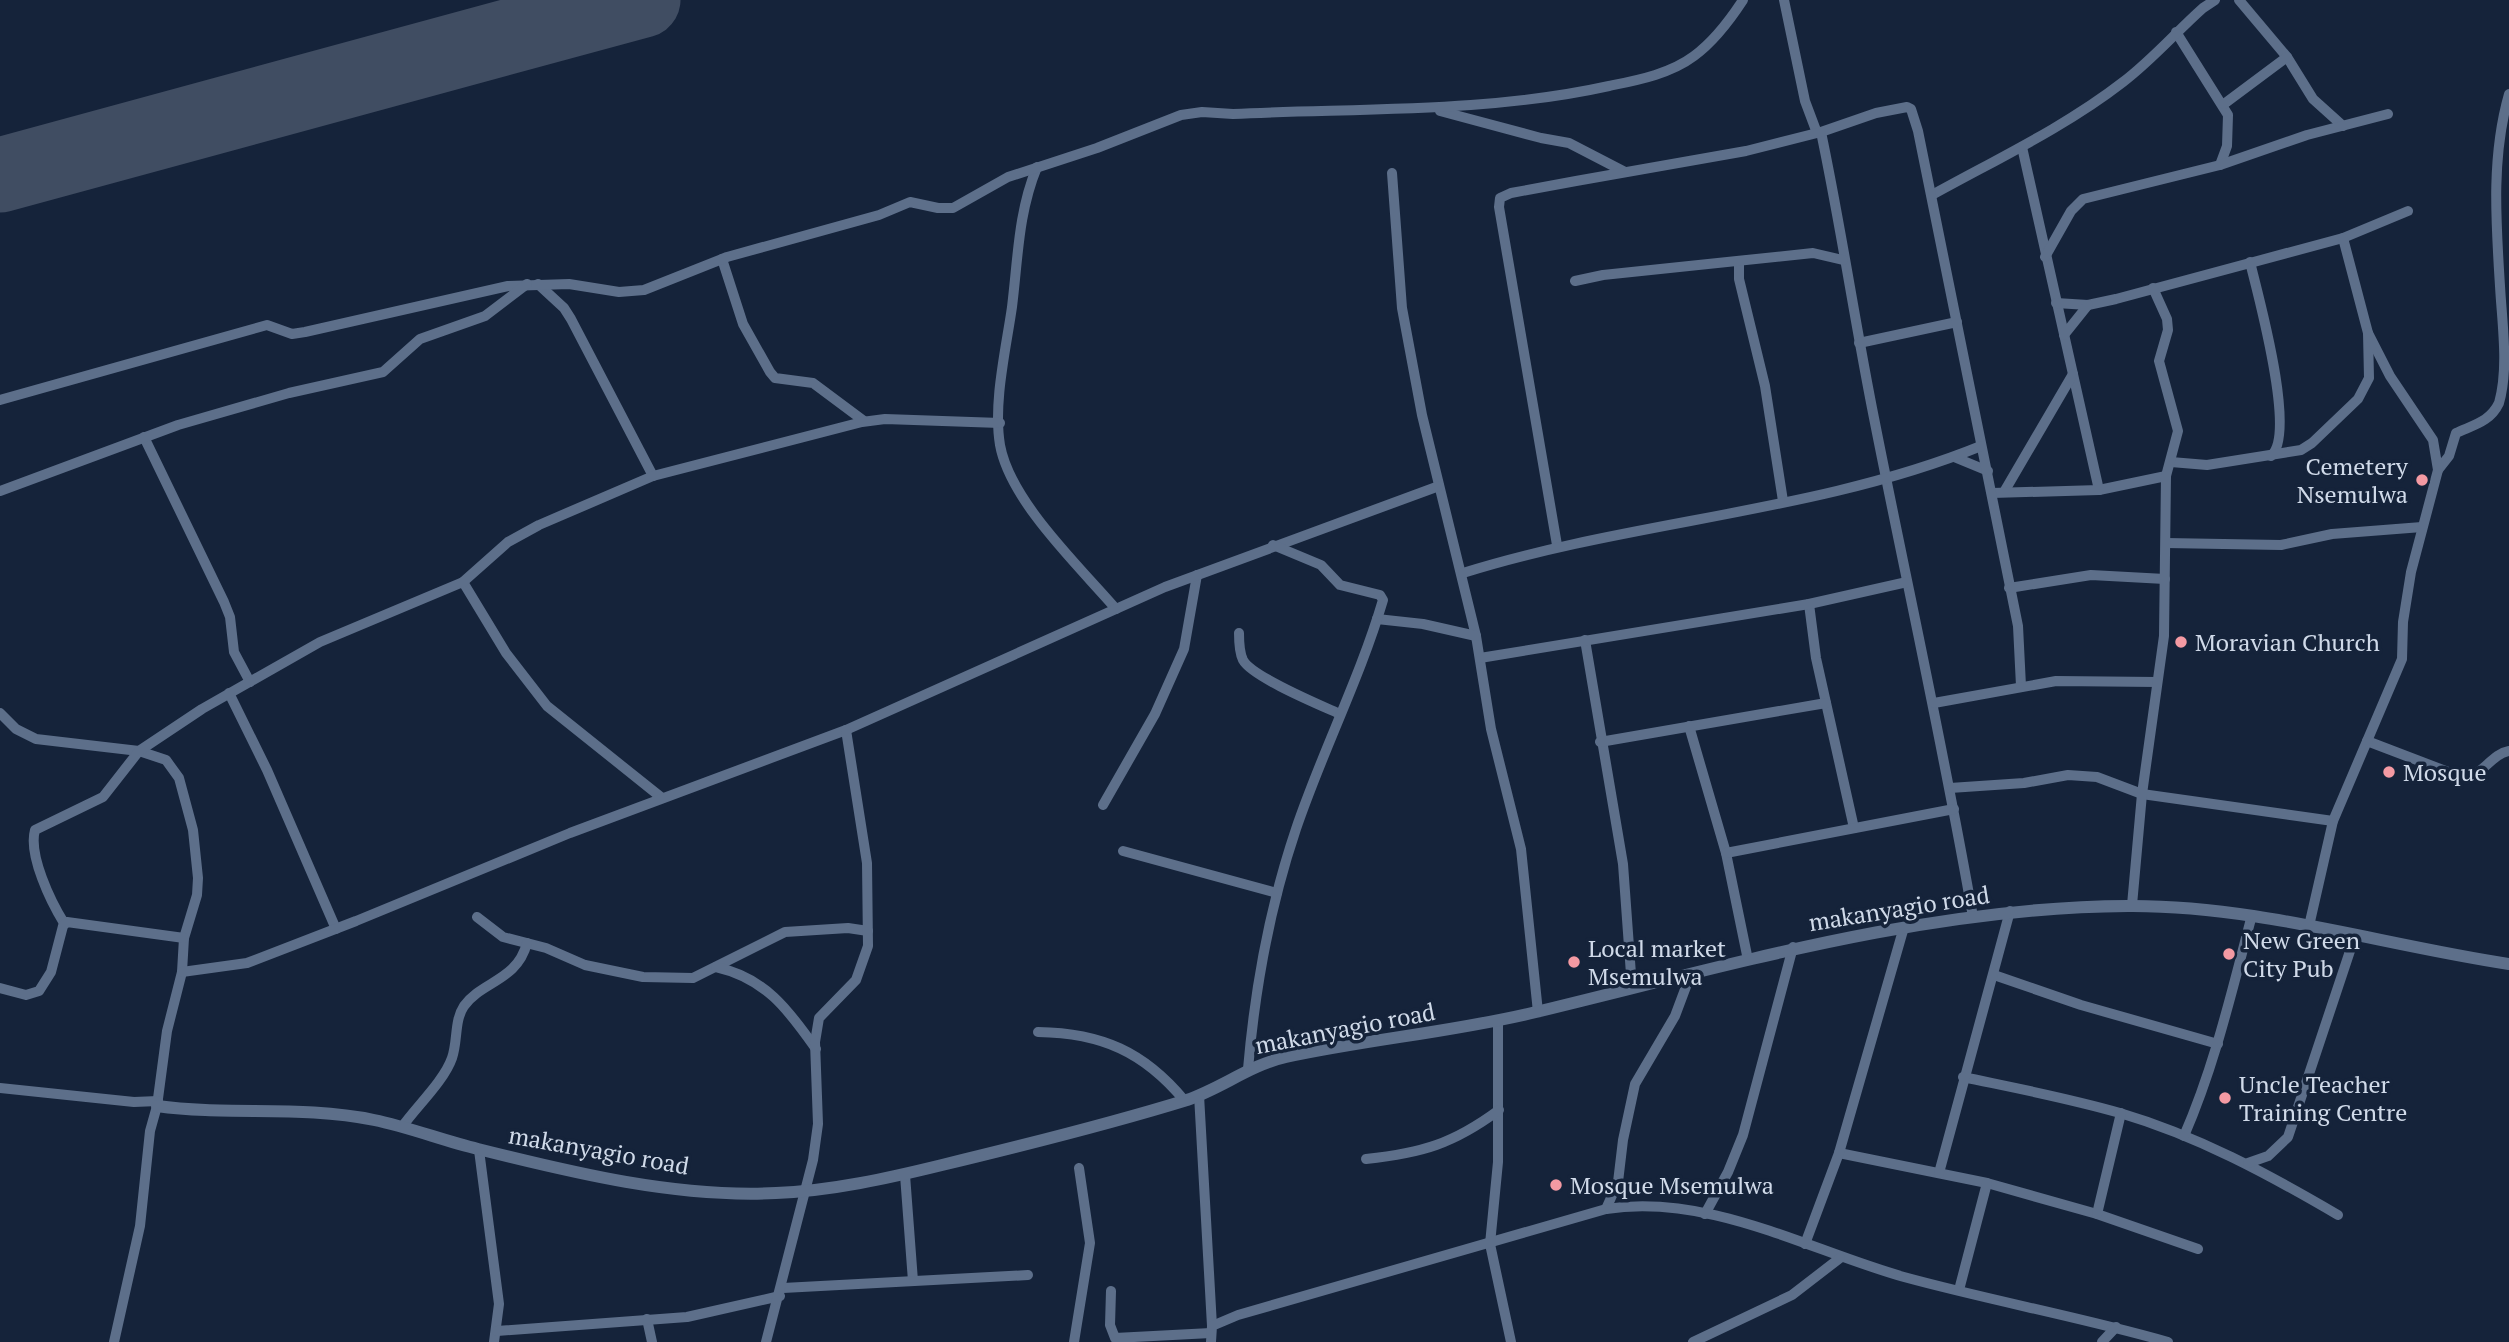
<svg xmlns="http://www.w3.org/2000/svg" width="2509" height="1342" font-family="'PT Serif',serif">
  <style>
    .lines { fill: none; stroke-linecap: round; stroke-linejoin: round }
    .runway { stroke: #404d62; stroke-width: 75 }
    .minor { stroke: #5d6f8a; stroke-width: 10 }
    .tertiary { stroke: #5d6f8a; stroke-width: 12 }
    .poi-dot { fill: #f49aa3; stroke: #15233a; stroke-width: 2.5 }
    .labels { text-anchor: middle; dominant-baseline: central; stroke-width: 7; stroke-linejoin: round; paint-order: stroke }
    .poi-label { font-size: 24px; fill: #d0dae9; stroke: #15233a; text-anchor: start }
    .street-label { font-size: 24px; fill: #d0dae9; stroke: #15233a }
  </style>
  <rect width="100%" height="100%" fill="#15233a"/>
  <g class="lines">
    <polyline class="runway" points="0,175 643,0"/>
    <g class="minor">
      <polyline points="1784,0 1805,101 1817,133"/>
      <polyline points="2239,0 2287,57 2313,99 2343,126"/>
      <polyline points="2176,32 2228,115 2227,146 2220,165"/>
      <polyline points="2224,104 2287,57"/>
      <polyline points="1440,111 1541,138 1569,143 1625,172"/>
      <path d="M1821,132C1841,227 1855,323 1874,418C1907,585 1944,750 1973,917"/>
      <polyline points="2022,147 2099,490"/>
      <path d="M1037,167C1018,213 1018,259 1012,307C1006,349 993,403 1000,445C1010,501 1079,566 1116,609"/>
      <polyline points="1392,173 1402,308 1422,415 1476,636 1491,729 1521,849 1538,1012"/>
      <path d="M1932,195C1997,159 2065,127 2123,82C2152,60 2176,32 2203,8L2215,0"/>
      <polyline points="2045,257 2071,211 2083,199 2220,165 2307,135 2388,114"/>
      <polyline points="722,259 743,324 770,372 775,378 813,383 864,421"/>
      <polyline points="1739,261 1739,279 1765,386 1783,501"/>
      <path d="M2250,262C2258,295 2297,434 2271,456"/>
      <polyline points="1575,281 1603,275 1813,253 1843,260"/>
      <polyline points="538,284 564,308 571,319 653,476"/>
      <polyline points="2056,303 2088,305 2116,299 2343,238 2408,211"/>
      <polyline points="2064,335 2088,305"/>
      <polyline points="1859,343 1957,322"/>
      <path d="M0,400L267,325L292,334L305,332L508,286L569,284L619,292L644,290L727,257L879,215L910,202L938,208H953L1008,177L1097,148L1181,115L1202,112L1233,114C1359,108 1487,113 1609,86C1638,80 1670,74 1694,56C1713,42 1730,20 1743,0"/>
      <polyline points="144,437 224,602 230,617 234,652 250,682"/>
      <polyline points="1954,457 1988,471"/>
      <polyline points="2171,462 2207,465 2301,450 2312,443 2358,399 2369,378 2368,333 2343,238"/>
      <path d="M2438,470L2449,456L2456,433C2473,425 2490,422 2499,403C2509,368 2502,323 2500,286C2496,222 2491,157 2509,94"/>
      <polyline points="0,491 178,425 289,393 383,372 420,339 485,316 527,284"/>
      <polyline points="2004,492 2073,374"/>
      <polyline points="1992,493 2099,490 2166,476"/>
      <polyline points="2166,543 2281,545 2332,534 2422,527"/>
      <polyline points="1557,545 1499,207 1500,198 1511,193 1576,181 1746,151 1821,132 1876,113 1907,107 1911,109 1918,131 2018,626 2021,686"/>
      <path d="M1463,573C1632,520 1816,513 1981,446"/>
      <polyline points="463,582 506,653 547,706 662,798"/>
      <polyline points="2009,588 2091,575 2165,579"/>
      <polyline points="1809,604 1816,658 1854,828"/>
      <polyline points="1377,619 1423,624 1476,636"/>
      <path d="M1239,633C1239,642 1239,652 1243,660C1252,677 1320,705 1340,714"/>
      <polyline points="1585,640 1623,864 1632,988"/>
      <polyline points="1480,658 1809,604 1907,582"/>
      <polyline points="229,693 267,770 336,929"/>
      <polyline points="1934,703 2056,681 2157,682"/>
      <polyline points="0,713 16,729 36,739 139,751 166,760 179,778 193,830 198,878 197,895 184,938 182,972 167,1031 157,1106 150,1131 140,1226 114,1342"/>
      <polyline points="1689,726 1726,853 1748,960"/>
      <path d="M2367,741L2464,778C2484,775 2491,754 2509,751"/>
      <polyline points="1600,742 1826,703"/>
      <polyline points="1950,788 2024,783 2068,775 2097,777 2142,794 2333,821"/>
      <polyline points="1103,805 1155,714 1184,649 1197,575"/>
      <polyline points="1123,851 1277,893"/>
      <polyline points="1726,853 1954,809"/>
      <polyline points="2132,905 2142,794 2164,636 2166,476 2178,431 2159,361 2168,330 2167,319 2153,288"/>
      <polyline points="477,917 503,937 546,948 585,965 643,977 693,978 785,932 848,928 868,931"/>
      <path d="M64,923C51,902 28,855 35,830L103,797L139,751L202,709L320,642L463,582L508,542L539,525L653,476L862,422L885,419L1000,423"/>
      <polyline points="2309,926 2333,821 2402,659 2403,622 2411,572 2438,470 2433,440 2390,376 2368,333"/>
      <path d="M716,967C765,978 788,1009 816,1049"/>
      <polyline points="182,972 247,963 356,921 570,833 846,730 1165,587 1439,486"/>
      <polyline points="1994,975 2081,1005 2218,1044"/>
      <polyline points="0,988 26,995 39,991 51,972 63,926 67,922 184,938"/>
      <polyline points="1498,1021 1498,1162 1490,1244 1511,1342"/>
      <path d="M1038,1032C1102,1033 1144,1052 1184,1100"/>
      <path d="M1248,1069C1255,988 1270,906 1296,829C1322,752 1360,678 1383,600L1380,595L1340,585L1321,565L1273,545"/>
      <path d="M1963,1077C2015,1088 2068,1098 2120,1113C2198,1136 2268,1174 2338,1215"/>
      <polyline points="0,1088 134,1102 158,1101"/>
      <polyline points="1199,1095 1212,1326"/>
      <path d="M402,1127C416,1107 444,1081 452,1058C458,1041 454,1021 464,1006C482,981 517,981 527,943"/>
      <path d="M2184,1136C2215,1065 2232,990 2252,915"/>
      <polyline points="479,1150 499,1304 494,1342"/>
      <polyline points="1839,1153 1987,1183 2097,1214 2198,1249"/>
      <path d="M1366,1159C1422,1153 1453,1144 1499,1110"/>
      <polyline points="2248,1163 2268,1156 2288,1137 2355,936"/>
      <polyline points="1939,1173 2010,911"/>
      <polyline points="905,1175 913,1281"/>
      <polyline points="1606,1209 1618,1182 1623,1140 1635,1084 1675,1016 1690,976"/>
      <polyline points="1705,1214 1728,1172 1743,1135 1793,947"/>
      <polyline points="2097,1214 2121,1113"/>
      <polyline points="1805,1244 1839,1153 1904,927"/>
      <polyline points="783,1288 1028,1275"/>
      <polyline points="1959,1290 1987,1183"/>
      <polyline points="1111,1291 1110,1325 1115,1338 1211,1333"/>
      <polyline points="647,1319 652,1342"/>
      <polyline points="497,1331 687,1317 780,1296"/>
      <polyline points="766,1342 813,1160 818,1124 815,1042 819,1018 856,980 868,946 867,863 846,730"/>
      <polyline points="1074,1342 1090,1243 1079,1168"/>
      <path d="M1211,1342L1212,1326L1238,1315L1606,1209C1709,1193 1808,1250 1904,1277C1992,1301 2081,1317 2168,1342"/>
      <polyline points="1693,1342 1792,1295 1840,1258"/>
      <polyline points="2102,1342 2116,1327"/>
    </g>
    <path class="tertiary" d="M157,1106C229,1116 302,1105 374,1120C409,1127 444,1141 478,1149C574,1173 677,1198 776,1193C831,1191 889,1178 942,1165C1025,1145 1106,1125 1187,1100C1222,1088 1250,1065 1286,1057C1369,1039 1454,1032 1536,1012C1731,965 1926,907 2128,906C2257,905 2382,945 2509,964"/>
  </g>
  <g class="poi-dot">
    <circle cx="2422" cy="480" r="7"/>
    <circle cx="2181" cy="642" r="7"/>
    <circle cx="2389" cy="772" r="7"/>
    <circle cx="2229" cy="954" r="7"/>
    <circle cx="1574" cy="962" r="7"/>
    <circle cx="2225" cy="1098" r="7"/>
    <circle cx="1556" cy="1185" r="7"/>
  </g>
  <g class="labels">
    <g class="poi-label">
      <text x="2408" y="466" text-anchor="end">Cemetery<tspan x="2408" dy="28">Nsemulwa</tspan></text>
      <text x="2195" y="642">Moravian Church</text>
      <text x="2403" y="772">Mosque</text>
      <text x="2243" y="940">New Green<tspan x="2243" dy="28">City Pub</tspan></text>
      <text x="1588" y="948">Local market<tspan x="1588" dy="28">Msemulwa</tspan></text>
      <text x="2239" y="1084">Uncle Teacher<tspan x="2239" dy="28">Training Centre</tspan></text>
      <text x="1570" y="1185">Mosque Msemulwa</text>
    </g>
    <g class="street-label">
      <text transform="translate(1899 908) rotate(-9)">makanyagio road</text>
      <text transform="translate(1345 1028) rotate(-11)">makanyagio road</text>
      <text transform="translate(599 1150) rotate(10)">makanyagio road</text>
    </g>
  </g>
</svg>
